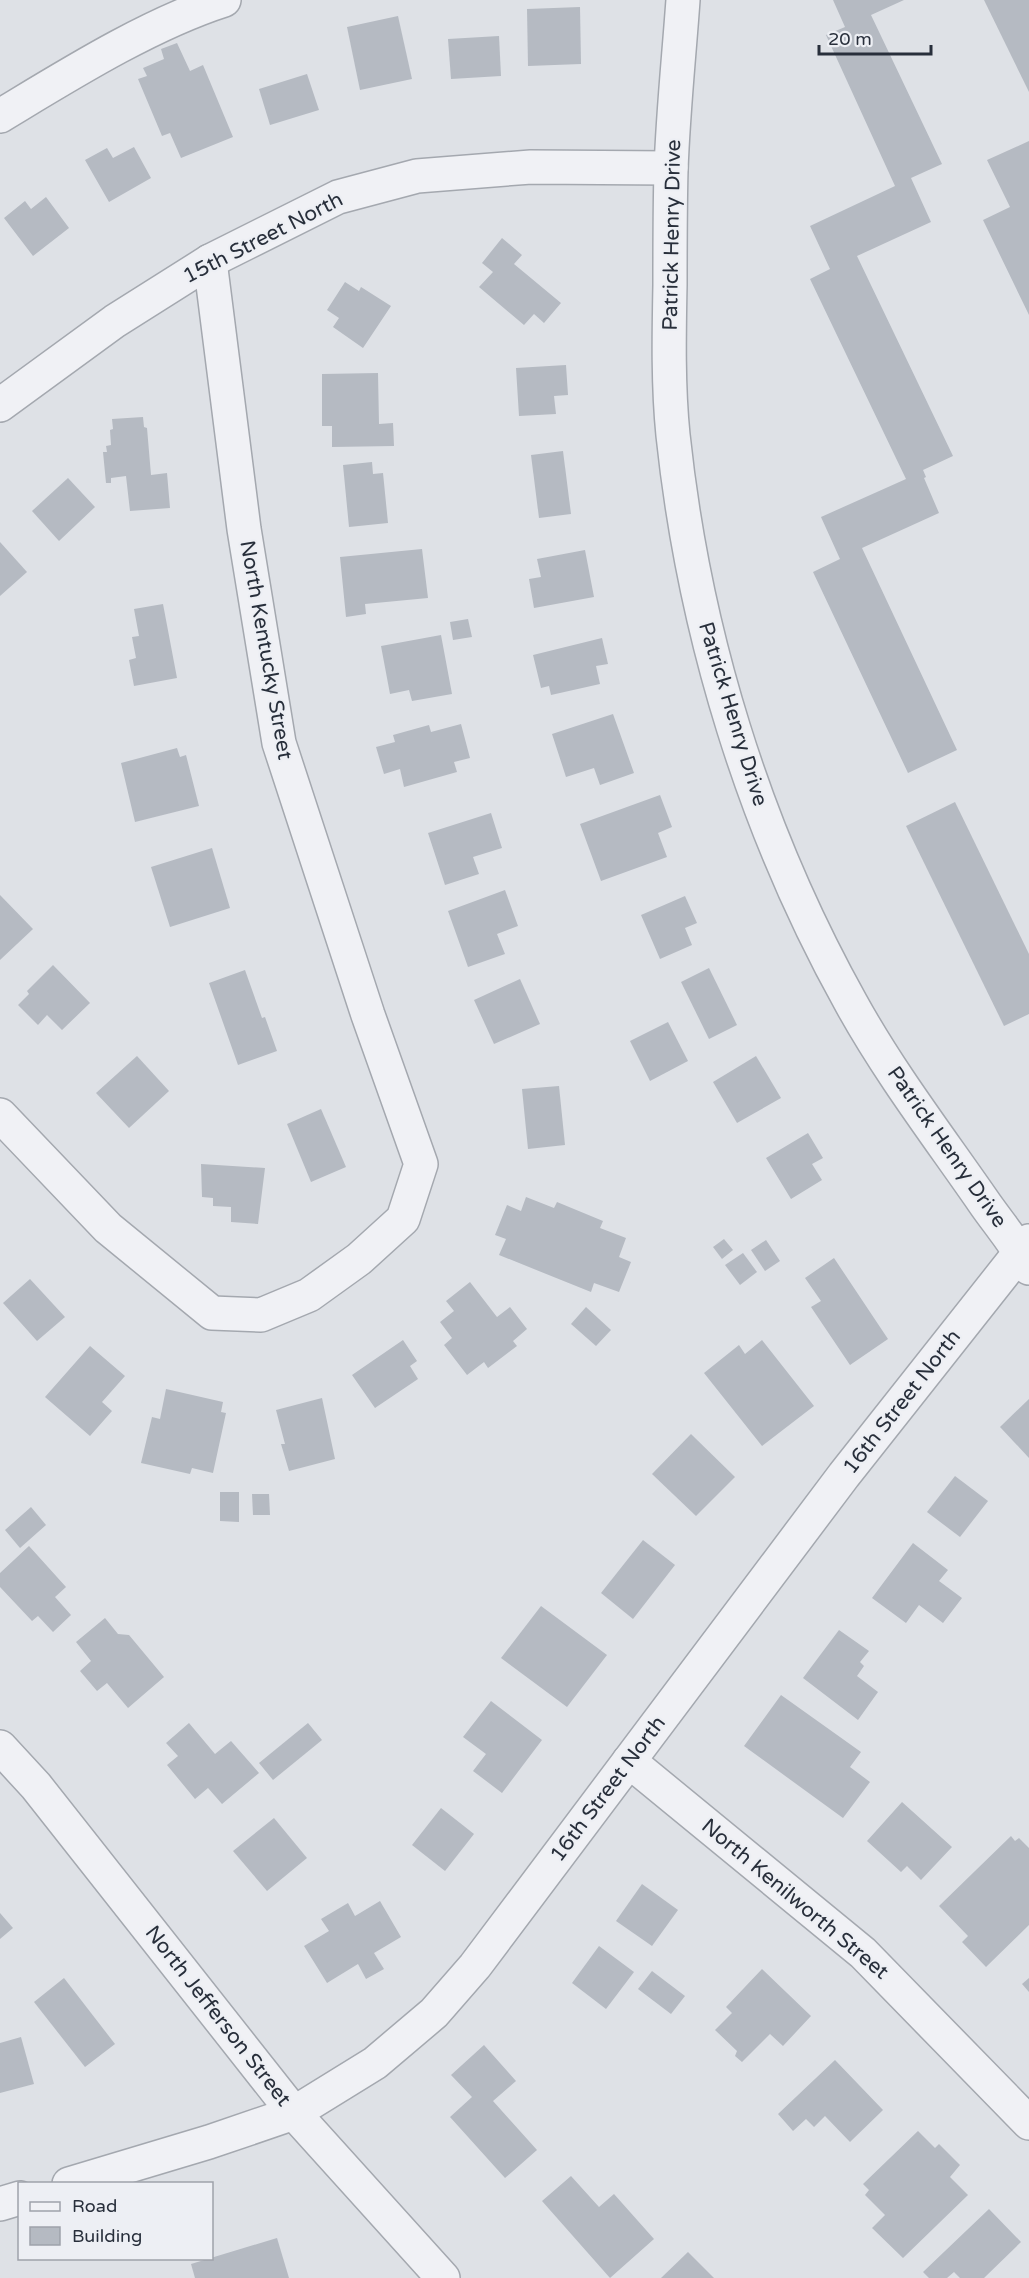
<svg xmlns="http://www.w3.org/2000/svg" width="1029" height="2278" font-family="'Varela Round',sans-serif">
  <style>
    .building { fill: #b5bac2 }
    .lines { fill: none; stroke-linecap: round; stroke-linejoin: round }
    .minor-casing { stroke: #a4a8af; stroke-width: 36 }
    .minor { stroke: #f0f1f5; stroke-width: 33 }
    .labels { text-anchor: middle; dominant-baseline: central; stroke-width: 4.5; stroke-linejoin: round; paint-order: stroke }
    .street-label { font-size: 21px; fill: #282f3b; stroke: #edeff4 }
  </style>
  <rect width="100%" height="100%" fill="#dee1e6"/>
  <g class="building">
    <polygon points="833,0 904,0 871,15 942,164 911,178 931,222 857,256 953,456 923,470 926,477 924,478 939,513 862,548 957,750 908,773 813,572 840,559 821,517 906,479 810,279 830,269 810,226 895,186 826,35 845,27"/>
    <polygon points="984,0 1029,0 1029,92"/>
    <polygon points="580,7 581,64 528,66 527,9"/>
    <polygon points="398,16 412,79 360,90 347,27"/>
    <polygon points="499,36 501,76 451,79 448,39"/>
    <polygon points="177,43 190,71 203,65 233,137 181,158 170,133 162,136 138,79 147,76 143,68 164,59 161,49"/>
    <polygon points="307,74 319,110 270,125 259,89"/>
    <polygon points="1029,141 1029,315 983,220 1010,207 987,160"/>
    <polygon points="134,147 151,178 109,202 85,160 107,148 113,158"/>
    <polygon points="46,197 69,228 33,256 4,218 25,201 31,209"/>
    <polygon points="502,238 522,255 514,264 561,303 544,323 534,314 524,325 479,287 493,272 482,263"/>
    <polygon points="345,282 359,291 361,287 391,306 363,348 333,327 339,318 327,310"/>
    <polygon points="566,365 568,395 554,396 556,414 519,416 516,368"/>
    <polygon points="378,373 379,424 393,423 394,446 332,447 332,426 322,426 322,374"/>
    <polygon points="143,417 144,427 147,428 151,475 167,473 170,508 130,511 126,476 111,478 111,483 106,483 103,452 107,452 106,446 111,445 110,430 113,429 112,419"/>
    <polygon points="563,451 571,514 539,518 531,455"/>
    <polygon points="372,462 373,474 383,473 388,523 349,527 343,465"/>
    <polygon points="68,478 95,507 59,541 32,511"/>
    <polygon points="0,542 27,572 0,596"/>
    <polygon points="422,549 428,598 365,604 366,614 346,617 340,557"/>
    <polygon points="585,550 594,597 534,608 529,579 541,577 537,559"/>
    <polygon points="163,604 177,678 134,686 129,660 136,658 132,637 139,636 134,609"/>
    <polygon points="468,619 472,637 453,640 450,622"/>
    <polygon points="441,635 452,694 412,701 409,690 390,694 381,646"/>
    <polygon points="602,638 608,664 596,666 600,684 551,695 549,686 541,688 533,655"/>
    <polygon points="613,714 634,773 600,785 594,768 566,777 552,734"/>
    <polygon points="461,724 470,758 454,762 457,772 404,787 400,769 384,774 376,747 395,742 393,735 429,725 431,732"/>
    <polygon points="177,748 180,757 186,755 199,806 135,822 121,763"/>
    <polygon points="660,795 672,827 658,833 667,857 601,881 580,824"/>
    <polygon points="955,802 1029,954 1029,1014 1004,1026 906,826"/>
    <polygon points="491,813 502,848 473,857 479,874 445,885 428,833"/>
    <polygon points="212,848 230,908 170,927 151,867"/>
    <polygon points="505,890 518,926 497,934 505,954 468,967 448,911"/>
    <polygon points="0,895 33,929 0,960"/>
    <polygon points="685,896 697,923 685,928 692,945 660,959 641,915"/>
    <polygon points="53,965 90,1003 62,1030 47,1015 38,1025 18,1005 29,994 27,991"/>
    <polygon points="709,968 737,1025 709,1039 681,982"/>
    <polygon points="245,970 262,1018 265,1017 277,1051 238,1065 209,983"/>
    <polygon points="520,979 540,1024 494,1044 474,1000"/>
    <polygon points="668,1022 688,1061 650,1081 630,1041"/>
    <polygon points="137,1056 169,1091 129,1128 96,1093"/>
    <polygon points="756,1056 781,1098 737,1123 713,1082"/>
    <polygon points="559,1086 565,1145 528,1149 522,1089"/>
    <polygon points="321,1109 346,1167 311,1182 287,1124"/>
    <polygon points="808,1133 823,1158 812,1164 822,1180 791,1199 766,1158"/>
    <polygon points="201,1164 265,1168 258,1224 231,1222 231,1207 213,1206 213,1198 202,1197"/>
    <polygon points="526,1197 554,1208 557,1202 603,1221 600,1228 626,1238 619,1257 631,1262 619,1292 594,1283 591,1292 499,1255 506,1239 495,1235 507,1205 521,1211"/>
    <polygon points="724,1239 733,1250 722,1259 713,1247"/>
    <polygon points="766,1240 780,1261 765,1271 751,1250"/>
    <polygon points="743,1253 757,1272 740,1285 725,1265"/>
    <polygon points="834,1258 888,1339 850,1365 811,1307 821,1301 805,1278"/>
    <polygon points="30,1279 65,1317 37,1341 3,1303"/>
    <polygon points="470,1282 497,1317 510,1307 527,1329 513,1341 517,1346 488,1368 484,1362 467,1375 444,1345 452,1338 440,1322 454,1311 446,1301"/>
    <polygon points="586,1307 611,1330 596,1346 571,1324"/>
    <polygon points="403,1340 417,1361 410,1366 418,1379 375,1408 352,1375"/>
    <polygon points="762,1340 814,1406 762,1446 704,1373 739,1345 745,1354"/>
    <polygon points="90,1346 125,1376 102,1402 112,1411 90,1436 45,1397"/>
    <polygon points="166,1389 223,1402 221,1412 226,1413 213,1473 192,1468 190,1474 141,1463 152,1417 160,1419"/>
    <polygon points="322,1398 335,1459 289,1471 281,1444 285,1444 276,1410"/>
    <polygon points="1029,1399 1029,1458 1000,1427"/>
    <polygon points="691,1434 735,1477 696,1516 652,1474"/>
    <polygon points="955,1476 988,1501 960,1537 927,1512"/>
    <polygon points="220,1492 239,1492 239,1522 220,1521"/>
    <polygon points="252,1494 269,1494 270,1515 253,1515"/>
    <polygon points="31,1507 46,1525 20,1548 5,1530"/>
    <polygon points="643,1540 675,1565 633,1619 601,1593"/>
    <polygon points="913,1543 948,1570 939,1581 962,1598 943,1623 919,1605 906,1623 872,1598"/>
    <polygon points="29,1546 66,1587 55,1597 71,1615 53,1632 38,1616 32,1621 0,1587 0,1573"/>
    <polygon points="541,1606 607,1655 567,1707 501,1658"/>
    <polygon points="105,1618 118,1634 129,1635 164,1677 128,1708 107,1683 97,1691 80,1671 91,1661 76,1642"/>
    <polygon points="839,1630 869,1651 860,1662 864,1666 857,1676 878,1692 858,1720 803,1678"/>
    <polygon points="781,1695 861,1752 850,1767 870,1782 843,1818 744,1746"/>
    <polygon points="491,1701 542,1740 502,1793 473,1771 486,1754 463,1737"/>
    <polygon points="189,1723 215,1754 231,1741 259,1773 222,1804 208,1788 195,1799 167,1765 178,1756 166,1743"/>
    <polygon points="308,1723 322,1740 273,1780 259,1763"/>
    <polygon points="902,1802 952,1847 921,1880 907,1866 901,1872 867,1841"/>
    <polygon points="441,1808 474,1834 445,1871 412,1845"/>
    <polygon points="274,1818 307,1858 267,1891 233,1851"/>
    <polygon points="1011,1836 1015,1841 1019,1838 1029,1848 1029,1925 986,1967 962,1942 968,1936 939,1906"/>
    <polygon points="642,1884 678,1910 652,1946 616,1921"/>
    <polygon points="380,1901 401,1937 374,1953 384,1969 366,1979 358,1964 327,1983 304,1946 329,1931 321,1919 348,1903 355,1916"/>
    <polygon points="0,1913 13,1928 0,1939"/>
    <polygon points="599,1946 634,1972 606,2009 572,1983"/>
    <polygon points="762,1969 811,2016 783,2046 770,2034 742,2062 735,2056 737,2051 715,2030 732,2013 726,2007"/>
    <polygon points="652,1971 685,1996 671,2014 638,1989"/>
    <polygon points="64,1978 115,2044 85,2067 34,2002"/>
    <polygon points="1029,1978 1029,1992 1022,1984"/>
    <polygon points="21,2037 34,2084 0,2093 0,2043"/>
    <polygon points="484,2045 516,2081 493,2101 537,2150 505,2178 450,2117 472,2097 451,2075"/>
    <polygon points="835,2060 883,2110 850,2142 825,2116 814,2127 806,2119 793,2131 778,2114"/>
    <polygon points="918,2131 935,2148 939,2144 960,2165 950,2177 968,2195 903,2258 872,2228 885,2215 865,2195 869,2190 863,2184"/>
    <polygon points="571,2176 599,2207 614,2194 654,2239 610,2278 542,2201"/>
    <polygon points="989,2209 1021,2242 984,2278 960,2278 954,2272 947,2278 929,2278 923,2272"/>
    <polygon points="277,2238 289,2278 195,2278 191,2264"/>
    <polygon points="688,2252 714,2278 661,2278"/>
  </g>
  <g class="lines">
    <g class="minor-casing">
      <g id="minor">
        <path d="M683,0C679,56 673,113 671,170C670,208 670,247 670,285C669,335 668,386 673,435C694,633 754,829 851,1003C889,1072 938,1136 983,1201C998,1223 1016,1243 1029,1268"/>
        <path d="M0,116C68,75 149,24 224,0"/>
        <polyline points="0,405 115,321 210,261 338,197 417,176 531,167 671,168"/>
        <polyline points="0,1115 108,1228 212,1313 261,1315 309,1295 359,1259 403,1219 421,1164 368,1015 279,743 244,529 210,261"/>
        <polyline points="0,1747 36,1786 294,2113 443,2278"/>
        <polyline points="629,1761 863,1953 1029,2123"/>
        <polyline points="69,2184 209,2142 294,2113 375,2063 434,2013 475,1966 844,1475 1029,1241"/>
        <polyline points="0,2204 20,2198"/>
      </g>
    </g>
    <use href="#minor" class="minor"/>
  </g>
  <g class="labels">
    <g class="street-label">
      <text transform="translate(672 235) rotate(-89)">Patrick Henry Drive</text>
      <text transform="translate(263 238) rotate(-27)">15th Street North</text>
      <text transform="translate(266 650) rotate(80)">North Kentucky Street</text>
      <text transform="translate(733 714) rotate(73)">Patrick Henry Drive</text>
      <text transform="translate(947 1147) rotate(55)">Patrick Henry Drive</text>
      <text transform="translate(902 1402) rotate(-52)">16th Street North</text>
      <text transform="translate(608 1789) rotate(-53)">16th Street North</text>
      <text transform="translate(795 1899) rotate(40)">North Kenilworth Street</text>
      <text transform="translate(218 2016) rotate(52)">North Jefferson Street</text>
    </g>
  </g>
  <rect x="18" y="2182" width="195" height="78" fill="#edeff4" stroke="#9ea2aa" stroke-width="1.5"/>
  <rect x="30" y="2202" width="30" height="9" fill="#f0f1f5" stroke="#9ea2aa" stroke-width="1.5"/>
  <text x="72" y="2212" font-size="18" fill="#282f3b">Road</text>
  <rect x="30" y="2227" width="30" height="18" fill="#b5bac2" stroke="#9ea2aa" stroke-width="1.5"/>
  <text x="72" y="2242" font-size="18" fill="#282f3b">Building</text>
  <path d="M819 45v9h112v-9" fill="none" stroke="#282f3b" stroke-width="3"/>
  <text x="828" y="45" font-size="18" fill="#282f3b" stroke="#edeff4" stroke-width="4.5" paint-order="stroke">20 m</text>
</svg>
